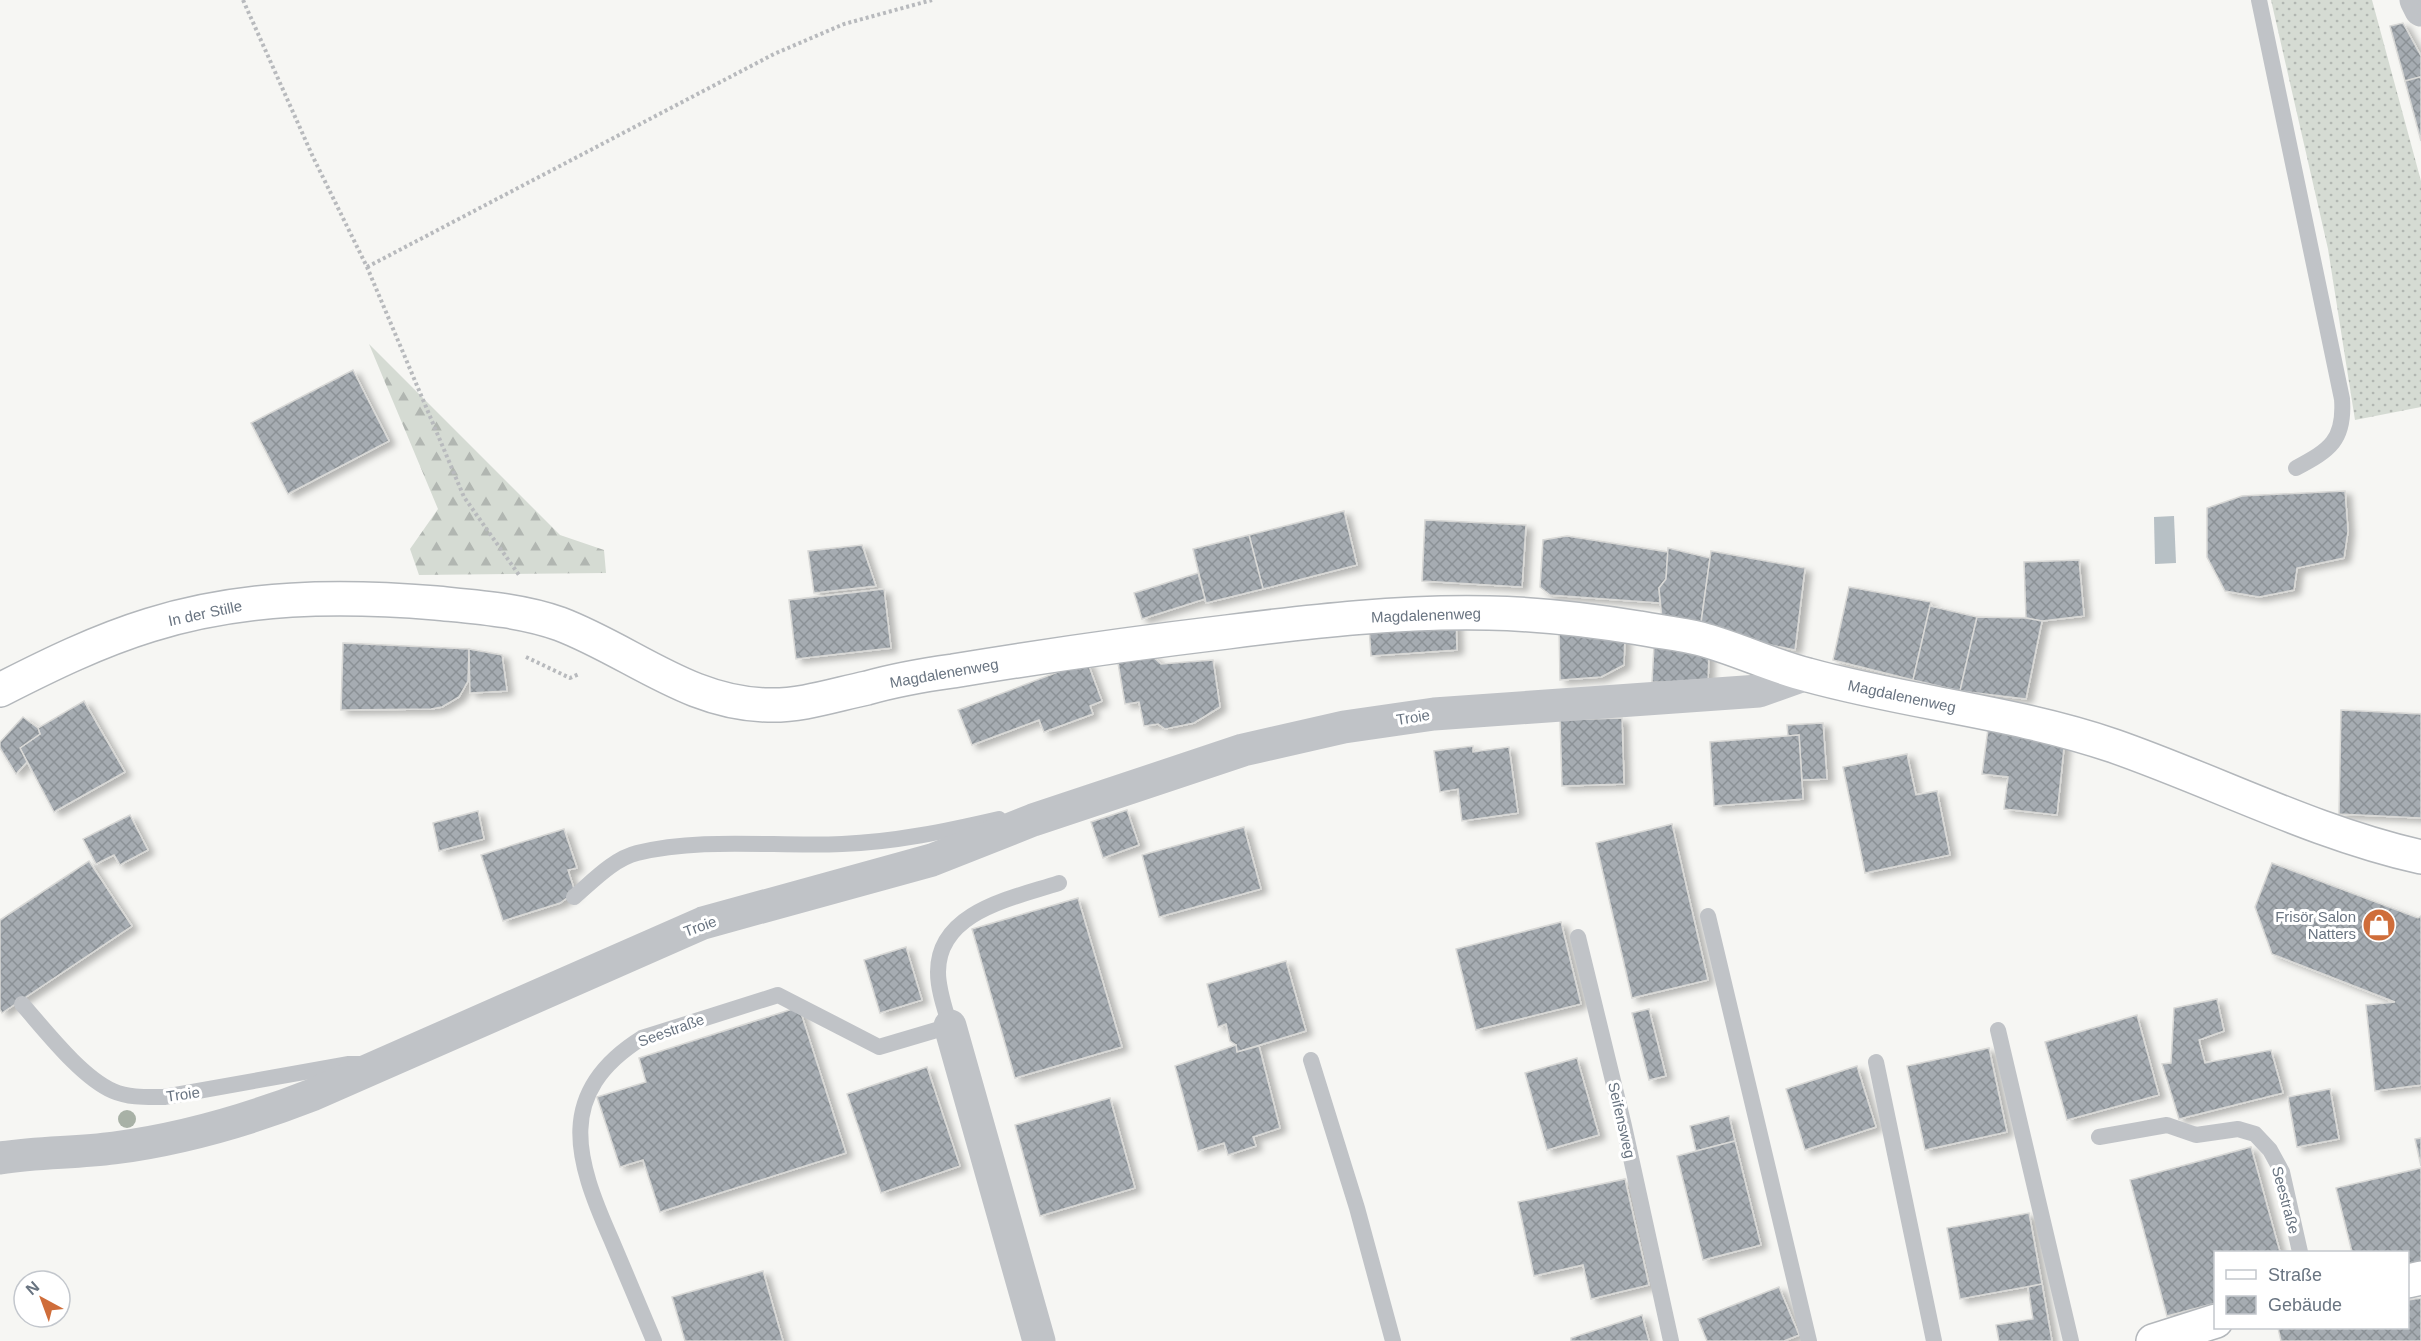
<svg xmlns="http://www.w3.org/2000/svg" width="2421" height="1341" font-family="Arial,sans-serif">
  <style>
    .grass { fill: url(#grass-dots) }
    .forest { fill: url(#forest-firs) }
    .water { fill: #b7c0c5 }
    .building { fill: url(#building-cross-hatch); stroke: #d8d8d6; stroke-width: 1.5; filter: url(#shadow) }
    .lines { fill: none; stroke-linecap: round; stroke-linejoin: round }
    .secondary-casing { stroke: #b3b7bb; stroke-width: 36 }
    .path { stroke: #b8babd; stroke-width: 4; stroke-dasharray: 3 3; stroke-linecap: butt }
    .lane { stroke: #c0c3c7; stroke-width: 16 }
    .street { stroke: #c0c3c7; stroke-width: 33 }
    .secondary { stroke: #fff; stroke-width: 33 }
    .tree { fill: #a8b1a6 }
    .labels { text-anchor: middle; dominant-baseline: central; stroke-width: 6; stroke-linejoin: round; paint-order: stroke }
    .street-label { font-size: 15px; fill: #697481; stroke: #fff }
    .poi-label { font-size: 15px; fill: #697481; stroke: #fff; text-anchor: end }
  </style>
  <defs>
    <pattern id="grass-dots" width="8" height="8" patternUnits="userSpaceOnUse" patternTransform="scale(1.5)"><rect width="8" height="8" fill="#d5dbd3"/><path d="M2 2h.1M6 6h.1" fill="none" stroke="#b1b6b1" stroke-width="1.8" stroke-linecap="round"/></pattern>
    <pattern id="forest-firs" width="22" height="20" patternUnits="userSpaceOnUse" patternTransform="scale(1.5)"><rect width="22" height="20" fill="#d5dbd3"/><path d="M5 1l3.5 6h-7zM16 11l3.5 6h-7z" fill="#b1b6b1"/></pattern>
    <pattern id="building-cross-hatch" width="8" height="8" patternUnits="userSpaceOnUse" patternTransform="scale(1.5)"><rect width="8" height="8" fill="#a6acb2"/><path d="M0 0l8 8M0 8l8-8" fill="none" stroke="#8b9196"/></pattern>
    <filter id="shadow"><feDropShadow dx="6" dy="4" stdDeviation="3" flood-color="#0004"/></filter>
  </defs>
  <rect width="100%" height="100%" fill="#f6f6f3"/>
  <polygon class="grass" points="2271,0 2372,0 2421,181 2421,407 2355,420 2328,249"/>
  <polygon class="forest" points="369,344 560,535 604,550 606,573 419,575 410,549 438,509"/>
  <polygon class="water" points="2174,516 2176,563 2155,564 2154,517"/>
  <g class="building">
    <polygon points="2403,23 2421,56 2421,77 2405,81 2390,26"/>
    <polygon points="2420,77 2421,79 2421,141 2405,81"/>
    <polygon points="353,370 389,441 288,494 251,423"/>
    <polygon points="2345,491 2348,531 2344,558 2297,568 2294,590 2259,597 2225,591 2207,557 2207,508 2242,496"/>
    <polygon points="1344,511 1357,565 1263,589 1249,535"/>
    <polygon points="1425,520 1526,525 1522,587 1422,581"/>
    <polygon points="1249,535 1263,589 1206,603 1193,549"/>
    <polygon points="1567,536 1668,552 1666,579 1659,588 1660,603 1550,595 1540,587 1543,540"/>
    <polygon points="862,545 876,586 814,593 808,551"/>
    <polygon points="1668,548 1710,558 1700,630 1662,619 1659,588 1666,579"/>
    <polygon points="1711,551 1805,568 1795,650 1700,630"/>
    <polygon points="2079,560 2084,616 2042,621 2026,618 2024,562"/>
    <polygon points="1198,573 1205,599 1142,619 1134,593"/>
    <polygon points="1849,587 1931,602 1913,680 1833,660"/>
    <polygon points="884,589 891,648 796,659 789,600"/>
    <polygon points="1930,606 1977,617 1960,691 1913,680"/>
    <polygon points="1977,617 2026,618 2042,621 2026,699 1960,691"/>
    <polygon points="1456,621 1457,650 1371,656 1369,626"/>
    <polygon points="1559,627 1625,632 1624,665 1601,677 1560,680"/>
    <polygon points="343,643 469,649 468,681 459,697 442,707 431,709 341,710"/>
    <polygon points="1654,646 1709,648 1708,684 1652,682"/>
    <polygon points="469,649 502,655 507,691 470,693"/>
    <polygon points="1151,655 1161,664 1213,660 1220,707 1194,723 1165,729 1158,724 1144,726 1139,702 1125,704 1118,663"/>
    <polygon points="1087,661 1102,701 1090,706 1093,714 1044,732 1039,720 972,745 958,710"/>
    <polygon points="84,701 125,772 54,812 20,748 40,734 38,728"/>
    <polygon points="2341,710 2421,714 2421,818 2339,814"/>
    <polygon points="23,717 38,728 40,734 20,748 27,762 16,774 0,748 0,742"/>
    <polygon points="1622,718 1624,784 1562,786 1560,720"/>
    <polygon points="1823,723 1827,779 1802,780 1799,735 1788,736 1787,725"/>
    <polygon points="1988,729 2065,738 2057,815 2004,809 2008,777 1982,774"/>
    <polygon points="1799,735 1803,799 1714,806 1710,742"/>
    <polygon points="1473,746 1473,752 1509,747 1518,813 1462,821 1458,789 1440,792 1434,751"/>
    <polygon points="1907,754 1916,795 1937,791 1950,855 1865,873 1843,767"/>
    <polygon points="1127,810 1139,845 1103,858 1091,822"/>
    <polygon points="478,811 484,839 439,851 433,823"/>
    <polygon points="130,815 148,850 120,865 114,855 96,864 83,839"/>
    <polygon points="1672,824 1708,980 1632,998 1596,843"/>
    <polygon points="1244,827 1261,889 1159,917 1142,855"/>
    <polygon points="564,829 577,868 568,870 575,892 560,903 503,921 481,855"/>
    <polygon points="89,861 132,926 2,1013 0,1009 0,920"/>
    <polygon points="2272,863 2418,918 2421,916 2421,1085 2375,1091 2366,1005 2395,1002 2272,954 2255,907"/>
    <polygon points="1078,898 1122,1047 1015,1078 972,929"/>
    <polygon points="1561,922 1581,1004 1476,1030 1456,949"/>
    <polygon points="906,947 922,1000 880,1013 864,960"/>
    <polygon points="1286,961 1306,1031 1237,1052 1236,1045 1230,1041 1226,1024 1218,1027 1207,984"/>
    <polygon points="2217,999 2224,1031 2199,1040 2205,1063 2271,1050 2283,1093 2179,1119 2162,1064 2171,1063 2174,1008"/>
    <polygon points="799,1007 846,1153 660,1212 643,1160 620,1167 597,1097 646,1082 639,1058"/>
    <polygon points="1649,1009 1666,1076 1649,1080 1632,1013"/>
    <polygon points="2137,1015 2159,1095 2067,1120 2045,1042"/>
    <polygon points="1236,1045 1237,1052 1259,1046 1280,1128 1253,1137 1256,1146 1228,1155 1224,1143 1198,1151 1175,1066"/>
    <polygon points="1989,1048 2007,1132 1925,1150 1907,1066"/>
    <polygon points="1577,1058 1599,1135 1547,1150 1525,1073"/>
    <polygon points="1857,1066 1876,1127 1805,1150 1786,1089"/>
    <polygon points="927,1067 960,1166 881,1193 847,1094"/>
    <polygon points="2330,1089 2339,1139 2297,1147 2288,1097"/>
    <polygon points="1110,1098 1135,1188 1040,1216 1015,1125"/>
    <polygon points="1729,1116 1735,1141 1696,1151 1690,1126"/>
    <polygon points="2421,1138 2421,1166 2415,1139"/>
    <polygon points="1735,1141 1761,1245 1703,1260 1677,1156"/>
    <polygon points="2251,1147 2280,1252 2216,1252 2216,1303 2167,1316 2130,1180"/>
    <polygon points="2421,1168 2421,1264 2408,1267 2408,1252 2352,1252 2336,1188"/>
    <polygon points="1625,1179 1649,1285 1591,1299 1583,1265 1534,1276 1518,1202"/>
    <polygon points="2029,1213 2042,1284 1960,1299 1947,1228"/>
    <polygon points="763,1271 783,1341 685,1341 672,1297"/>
    <polygon points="2042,1284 2052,1341 1999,1341 1996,1325 2033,1319 2028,1287"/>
    <polygon points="1779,1287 1799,1335 1784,1341 1707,1341 1698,1319"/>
    <polygon points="2421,1298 2421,1341 2281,1341 2278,1328 2408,1328 2408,1300"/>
    <polygon points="1642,1315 1649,1341 1571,1341 1571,1338"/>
  </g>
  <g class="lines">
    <g class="secondary-casing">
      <g id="secondary">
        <path d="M0,690C49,665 98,641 150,625C243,596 339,595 436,603C476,607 521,610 560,624C631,651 689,704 768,705C802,706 834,695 867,688C895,680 924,675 953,671C1044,656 1135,643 1227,632C1314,621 1401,611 1489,613C1540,614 1590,620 1639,628C1660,632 1681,634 1701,639C1738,649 1772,666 1808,675C1909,703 2015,712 2114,746C2217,782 2314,833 2421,857"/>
        <polyline points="2408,1281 2421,1278"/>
        <polyline points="2153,1341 2216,1321"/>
      </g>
    </g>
    <g class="path">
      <polyline points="243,0 313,157 367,267 464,497 519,575"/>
      <polyline points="367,267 774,54 844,24 932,0"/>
      <polyline points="526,657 570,678 579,674"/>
    </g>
    <g class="lane">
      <path d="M2259,0L2342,399C2345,440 2330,450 2296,468"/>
      <path d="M574,897C592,882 613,859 637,853C702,837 775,847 842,844C895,842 947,831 999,819"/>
      <polyline points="1708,916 1809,1341"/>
      <polyline points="1578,937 1624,1126 1671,1341"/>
      <path d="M22,1004C45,1030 81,1077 113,1091C129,1098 147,1097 164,1097L349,1064H360"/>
      <polyline points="1998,1030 2071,1341"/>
      <polyline points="1311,1060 1357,1208 1393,1341"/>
      <polyline points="1876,1062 1934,1341"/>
      <polyline points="2099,1137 2167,1125 2196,1135 2238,1129 2255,1134 2270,1150 2282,1172 2300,1252"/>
      <path d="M654,1341C640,1307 625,1273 611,1239C576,1160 554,1093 642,1038L778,995L879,1047L950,1026C945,1009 938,990 938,972C938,911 1014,898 1059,883"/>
    </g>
    <g class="street">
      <polyline points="2416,0 2421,10"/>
      <polyline points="950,1026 1039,1341"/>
      <path d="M0,1158C38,1152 76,1153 114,1148C183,1139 248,1120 312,1095L703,923L932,860L1033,820L1243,750L1344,727L1434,714L1759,691L1804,675"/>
    </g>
    <use href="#secondary" class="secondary"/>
  </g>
  <circle class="tree" cx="127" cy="1119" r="9"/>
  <defs>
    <g id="shop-disc" transform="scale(1.725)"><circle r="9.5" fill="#cf6d3a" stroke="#fff"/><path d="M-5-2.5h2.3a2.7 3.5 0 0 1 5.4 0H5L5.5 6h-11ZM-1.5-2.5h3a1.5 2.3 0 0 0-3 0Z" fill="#fff"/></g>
  </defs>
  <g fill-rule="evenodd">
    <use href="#shop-disc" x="2379" y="925"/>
  </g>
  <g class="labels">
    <g class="street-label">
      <text transform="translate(205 613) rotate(-12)">In der Stille</text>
      <text transform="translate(1426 615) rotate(-2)">Magdalenenweg</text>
      <text transform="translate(944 673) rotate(-10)">Magdalenenweg</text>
      <text transform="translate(1902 696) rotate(12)">Magdalenenweg</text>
      <text transform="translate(1413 717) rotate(-9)">Troie</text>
      <text transform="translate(700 926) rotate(-20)">Troie</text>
      <text transform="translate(671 1030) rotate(-20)">Seestraße</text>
      <text transform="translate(183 1094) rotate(-8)">Troie</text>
      <text transform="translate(1622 1120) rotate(77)">Seifensweg</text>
      <text transform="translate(2286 1200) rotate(75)">Seestraße</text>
    </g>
    <g class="poi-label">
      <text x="2356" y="916">Frisör Salon<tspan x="2356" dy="17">Natters</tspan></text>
    </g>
  </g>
  <rect x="2214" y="1251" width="195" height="78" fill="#ffffff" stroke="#c3c7cd" stroke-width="1.5"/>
  <rect x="2226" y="1270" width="30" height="9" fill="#ffffff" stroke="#c3c7cd" stroke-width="1.5"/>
  <text x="2268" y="1281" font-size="18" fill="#697481">Straße</text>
  <rect x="2226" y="1296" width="30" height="18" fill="url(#building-cross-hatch)" stroke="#c3c7cd" stroke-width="1.5"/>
  <text x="2268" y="1311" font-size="18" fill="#697481">Gebäude</text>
  <g transform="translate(42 1299) rotate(319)"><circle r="28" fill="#ffffff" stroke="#c3c7cd" stroke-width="1.5"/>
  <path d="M0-4.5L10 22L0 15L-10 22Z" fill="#cf6d3a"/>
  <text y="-9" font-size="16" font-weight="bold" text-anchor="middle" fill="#697481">N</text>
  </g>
</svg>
